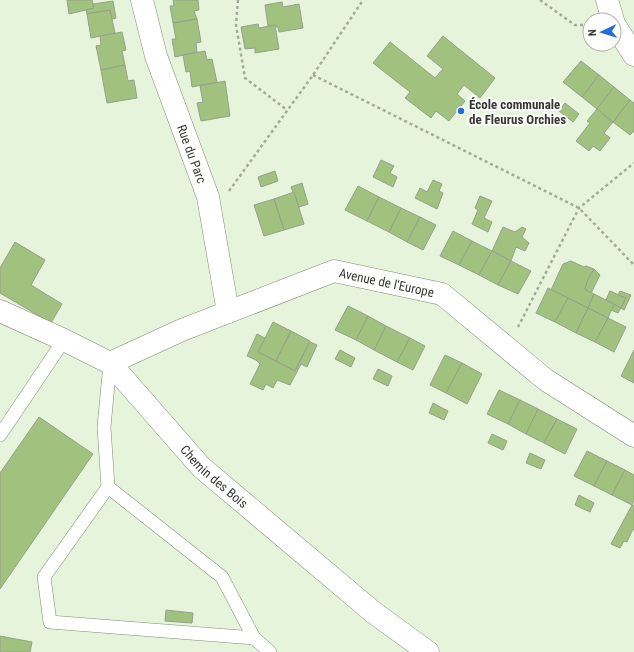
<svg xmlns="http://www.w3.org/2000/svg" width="634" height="652" font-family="'Roboto Condensed',sans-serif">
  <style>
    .building { fill: #a0c27e; stroke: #95a18b }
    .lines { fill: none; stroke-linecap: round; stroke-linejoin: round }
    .lane-casing { stroke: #808b76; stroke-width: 14 }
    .street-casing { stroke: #808b76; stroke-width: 23 }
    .path { stroke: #a1ab99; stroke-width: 2.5; stroke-dasharray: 3 3; stroke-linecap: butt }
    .lane { stroke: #fff; stroke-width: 13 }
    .street { stroke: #fff; stroke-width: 22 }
    .poi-dot { fill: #256eda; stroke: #fff; stroke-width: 1.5 }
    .labels { text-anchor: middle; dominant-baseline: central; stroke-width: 4; stroke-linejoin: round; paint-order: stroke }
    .poi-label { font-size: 13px; font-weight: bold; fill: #353a31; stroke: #fff; text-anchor: start }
    .street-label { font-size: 13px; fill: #353a31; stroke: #fff }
  </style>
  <rect width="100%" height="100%" fill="#e7f4dc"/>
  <g class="building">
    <polygon points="67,0 92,0 94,8 69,14"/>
    <polygon points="173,0 198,0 199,10 194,11 197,19 173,23 170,6 174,6"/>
    <polygon points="113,1 116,18 112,19 110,10 87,14 86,10 94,8 93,4"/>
    <polygon points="282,2 283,7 299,4 303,28 279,32 278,27 275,27 275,25 268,26 265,5"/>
    <polygon points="110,10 115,33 91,38 87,14"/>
    <polygon points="197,19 201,42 196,43 197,52 175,57 172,39 176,39 173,23"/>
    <polygon points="258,24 259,28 275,25 279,49 255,53 255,48 245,49 241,27"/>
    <polygon points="122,32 126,50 122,51 125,65 101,70 96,46 101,45 100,36"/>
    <polygon points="443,36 495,78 480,98 464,85 457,94 465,101 449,121 436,111 431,118 405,98 410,92 373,63 390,42 435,78 443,69 427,56"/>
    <polygon points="205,51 207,60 212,59 217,82 192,87 190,71 186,72 183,55"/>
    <polygon points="581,61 599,75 582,97 563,82"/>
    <polygon points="125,65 128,81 134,80 137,98 107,103 101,70"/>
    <polygon points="599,75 614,87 597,109 582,97"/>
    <polygon points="225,81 230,116 201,121 197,103 203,102 200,86"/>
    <polygon points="614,87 630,100 613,122 597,109"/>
    <polygon points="630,100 634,103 634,131 630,135 613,122"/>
    <polygon points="565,103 579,114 573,122 559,111"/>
    <polygon points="597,109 613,122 604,133 610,138 600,151 593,146 589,151 576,141 590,123 587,121"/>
    <polygon points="381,160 394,166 390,173 397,177 393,187 373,177"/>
    <polygon points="275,171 278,181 261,187 258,177"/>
    <polygon points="433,180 442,184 439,191 443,193 437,209 415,198 420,188 427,192"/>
    <polygon points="302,183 308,204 299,207 291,187"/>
    <polygon points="358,186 379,197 367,221 345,210"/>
    <polygon points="294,192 304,224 284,230 274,199"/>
    <polygon points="480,196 492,201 484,218 492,222 488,232 472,224 478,210 475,208"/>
    <polygon points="379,197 401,208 389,232 367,221"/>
    <polygon points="274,199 284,230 264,236 254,205"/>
    <polygon points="401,208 420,217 407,242 389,232"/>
    <polygon points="420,217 436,225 423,250 407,242"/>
    <polygon points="503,227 515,232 522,227 526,229 522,237 529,243 525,251 516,247 511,261 492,251"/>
    <polygon points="453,231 472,241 459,265 440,256"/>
    <polygon points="472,241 492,251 479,275 459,265"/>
    <polygon points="15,242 45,260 31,285 62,304 51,323 0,293 0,268"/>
    <polygon points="492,251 511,261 498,285 479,275"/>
    <polygon points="511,261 531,271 518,294 498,285"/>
    <polygon points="571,261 584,267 586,266 594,269 588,279 585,289 594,294 588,308 551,290 563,264"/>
    <polygon points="594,269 600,275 591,293 585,289 588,279"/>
    <polygon points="548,288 568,298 555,322 536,313"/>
    <polygon points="610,291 626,298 621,308 606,300"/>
    <polygon points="620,291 631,295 624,310 621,308 618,313 611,310 614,304 621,308 626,298 618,295"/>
    <polygon points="594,294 614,304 608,318 588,308"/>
    <polygon points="568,298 588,308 576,333 555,322"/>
    <polygon points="348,306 368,316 356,340 335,330"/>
    <polygon points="588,308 608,318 595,342 576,333"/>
    <polygon points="368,316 386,326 374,350 356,340"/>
    <polygon points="608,318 626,327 614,352 595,342"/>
    <polygon points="273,322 291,331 276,361 258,352"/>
    <polygon points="386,326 410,338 397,362 374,350"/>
    <polygon points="291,331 310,341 295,371 276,361"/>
    <polygon points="257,334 265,338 258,352 295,371 310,342 317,345 307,367 301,364 290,385 277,380 273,388 266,384 263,390 250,384 260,364 256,360 247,356"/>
    <polygon points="410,338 425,346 413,370 397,362"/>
    <polygon points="340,350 355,358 351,367 335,359"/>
    <polygon points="634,350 634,383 621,376"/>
    <polygon points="445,355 462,363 446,393 430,385"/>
    <polygon points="462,363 482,374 467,404 446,393"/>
    <polygon points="378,369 392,376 388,386 373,379"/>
    <polygon points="499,390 520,400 508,424 487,414"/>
    <polygon points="520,400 538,409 526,434 508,424"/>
    <polygon points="433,403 448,411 444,420 429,413"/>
    <polygon points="538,409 557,419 544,443 526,434"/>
    <polygon points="39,417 93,454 0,589 0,473"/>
    <polygon points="557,419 577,429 565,454 544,443"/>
    <polygon points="492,434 507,441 503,450 488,443"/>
    <polygon points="587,451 607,461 594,486 574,476"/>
    <polygon points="530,453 545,460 541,469 526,463"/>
    <polygon points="607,461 625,470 612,495 594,486"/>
    <polygon points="625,470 634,475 634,500 632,505 612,495"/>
    <polygon points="579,495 594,503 590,512 575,505"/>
    <polygon points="632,505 634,506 634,530 633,529 627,542 624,541 620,548 611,544"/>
    <polygon points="166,610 193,613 192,623 165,621"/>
    <polygon points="0,636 32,642 30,652 0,652"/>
  </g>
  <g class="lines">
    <g class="lane-casing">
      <g id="lane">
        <polyline points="110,363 104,427 108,487 222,577 254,638 270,652"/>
        <polyline points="0,435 64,340"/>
        <polyline points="108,487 44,577 50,622 254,638"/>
      </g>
    </g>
    <g class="street-casing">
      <g id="street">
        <path id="s1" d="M142,0L156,56L208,197L228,312"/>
        <polyline points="607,0 613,20"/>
        <polyline points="614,24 634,55"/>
        <path id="s2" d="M0,311L64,340L110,363L201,467L373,612L428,652"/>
        <path id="s3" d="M110,363L182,330L334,271L442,294L546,380L634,436"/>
      </g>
    </g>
    <g class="path">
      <polyline points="238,0 236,25 245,78 287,110"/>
      <polyline points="540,0 575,25 590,25"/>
      <polyline points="313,75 579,208 634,265"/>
      <polyline points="229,191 313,75 363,0"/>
      <polyline points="518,327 579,208 634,163"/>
    </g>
    <use href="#lane" class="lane"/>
    <use href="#street" class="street"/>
  </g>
  <circle class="poi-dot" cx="461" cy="111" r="4"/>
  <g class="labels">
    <g class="poi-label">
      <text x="469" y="104">École communale<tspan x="469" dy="15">de Fleurus Orchies</tspan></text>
    </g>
    <g class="street-label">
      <text stroke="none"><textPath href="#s1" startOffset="162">Rue du Parc</textPath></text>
      <text stroke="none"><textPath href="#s3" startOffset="296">Avenue de l'Europe</textPath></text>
      <text stroke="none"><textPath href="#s2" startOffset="276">Chemin des Bois</textPath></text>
    </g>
  </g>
  <g transform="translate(602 32) rotate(266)"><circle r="19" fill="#ffffff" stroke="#aeb0ad"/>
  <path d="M0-3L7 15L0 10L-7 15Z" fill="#256eda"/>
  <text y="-6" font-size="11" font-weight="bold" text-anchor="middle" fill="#353a31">N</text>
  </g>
</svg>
